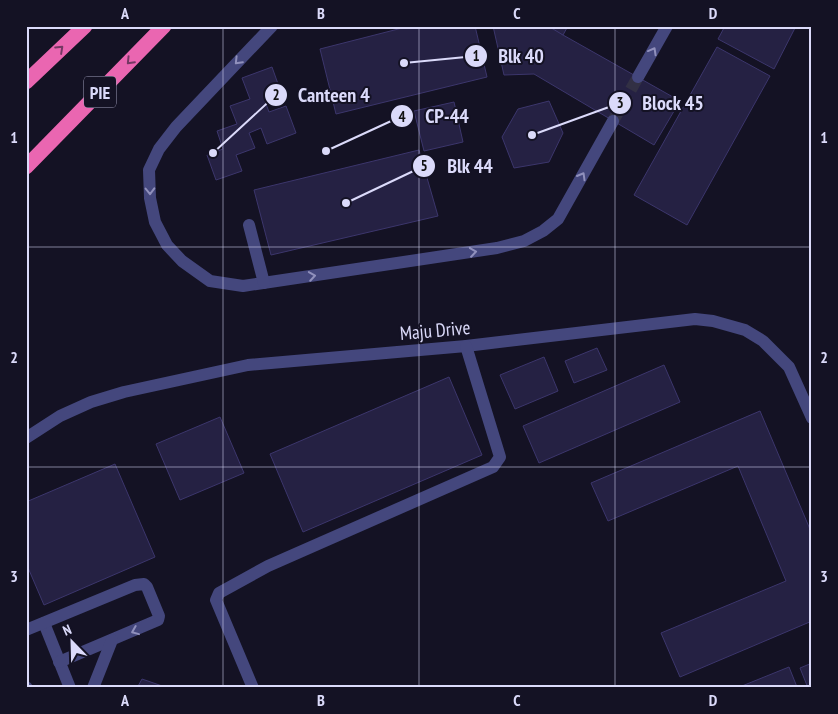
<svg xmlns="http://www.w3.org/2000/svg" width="838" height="714" font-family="'PT Sans Narrow',sans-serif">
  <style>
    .building { fill: #252143; stroke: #3c366c }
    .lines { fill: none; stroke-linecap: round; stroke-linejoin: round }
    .minor-tunnel { stroke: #323044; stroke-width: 12; stroke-dasharray: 12 6; stroke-linecap: butt }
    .minor { stroke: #44477d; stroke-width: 12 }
    .highway { stroke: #ea66b1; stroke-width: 15 }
    .oneway { stroke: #743863 }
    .oneway2 { stroke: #9090bc }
    .grid { fill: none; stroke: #dbdafa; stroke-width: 1; stroke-opacity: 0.55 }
    .labels { text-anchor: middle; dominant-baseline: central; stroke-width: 4; stroke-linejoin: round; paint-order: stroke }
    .shield { fill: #141224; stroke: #9f9eba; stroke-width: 1 }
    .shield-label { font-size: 18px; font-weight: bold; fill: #dbdafa }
    .street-label { font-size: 19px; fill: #dbdafa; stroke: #141224 }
    .leader { fill: none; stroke: #dbdafa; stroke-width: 2 }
    .callout-dot { fill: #dbdafa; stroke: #141224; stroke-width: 2 }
    .mark-label { font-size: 15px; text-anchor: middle; font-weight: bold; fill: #111 }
    .callout-label { font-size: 20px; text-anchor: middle; font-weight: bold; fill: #dbdafa; stroke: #141224; stroke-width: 4; stroke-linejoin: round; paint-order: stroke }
    .neatline { fill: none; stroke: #dbdafa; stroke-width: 2 }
    .grid-label { font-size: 16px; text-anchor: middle; font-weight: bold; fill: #dbdafa }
  </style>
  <rect width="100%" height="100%" fill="#141224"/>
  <g class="building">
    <polygon points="410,26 475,26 487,77 336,114 320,49"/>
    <polygon points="493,26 550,26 563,35 680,101 654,145 534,74 504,75"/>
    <polygon points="548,26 568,26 563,35"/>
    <polygon points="725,26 796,26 774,69 718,39"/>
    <polygon points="717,47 770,76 687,225 634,195"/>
    <polygon points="272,67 283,98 266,104 269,112 286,106 296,133 267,144 261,128 249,133 255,148 236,155 242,171 216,180 207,155 223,149 217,131 237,124 230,106 250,99 242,78"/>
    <polygon points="549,101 563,133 549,162 514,168 502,137 518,109"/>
    <polygon points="454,102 463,142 424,151 414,111"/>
    <polygon points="419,150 438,216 271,255 254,190"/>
    <polygon points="597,348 607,370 574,383 565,361"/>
    <polygon points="544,357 558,391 515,409 500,375"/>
    <polygon points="664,365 680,402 539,463 523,426"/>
    <polygon points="449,377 482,455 303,532 270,454"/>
    <polygon points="760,411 812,534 812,621 680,677 661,633 786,581 738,466 608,521 591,483"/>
    <polygon points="220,417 244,473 180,500 156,444"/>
    <polygon points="115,464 155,557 44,605 26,563 26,502"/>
    <polygon points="812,663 812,688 808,688 800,668"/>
    <polygon points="789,667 797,687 737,688"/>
    <polygon points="142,679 168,688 137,688"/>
  </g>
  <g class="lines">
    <polyline class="minor-tunnel" points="613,121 638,77"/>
    <g class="minor">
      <polyline points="272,26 176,127 159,149 149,170 150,198 155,222 167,245 182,261 210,281 243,286 497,248 524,241 543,231 558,219 613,121"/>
      <polyline points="638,77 667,26"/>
      <polyline points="249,225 264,283"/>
      <polyline points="26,438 60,416 91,402 124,392 248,365 466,346 695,319 713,321 745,330 763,341 789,367 812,418"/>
      <polyline points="44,623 70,688"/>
      <polyline points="26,630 135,585 144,584 147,587 159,616 158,620 59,662"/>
      <polyline points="26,687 27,688"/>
      <polyline points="93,688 112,640"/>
      <polyline points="253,688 216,600 219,593 268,566 493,467 500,457 466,346"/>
    </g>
    <g class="highway">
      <polyline points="26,82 85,26"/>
      <polyline points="26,167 164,26"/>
    </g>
  </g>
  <defs><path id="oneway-chevron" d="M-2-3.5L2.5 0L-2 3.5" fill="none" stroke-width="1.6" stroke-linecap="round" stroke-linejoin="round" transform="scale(1.25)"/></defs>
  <g class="oneway">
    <use href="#oneway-chevron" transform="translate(60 49) rotate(-43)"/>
    <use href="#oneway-chevron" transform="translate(130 61) rotate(134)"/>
  </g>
  <g class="oneway2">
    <use href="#oneway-chevron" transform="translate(653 51) rotate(-61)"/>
    <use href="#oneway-chevron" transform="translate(238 61) rotate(134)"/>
    <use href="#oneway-chevron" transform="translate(582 176) rotate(-60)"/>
    <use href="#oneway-chevron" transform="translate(150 191) rotate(89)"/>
    <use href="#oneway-chevron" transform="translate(473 252) rotate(-8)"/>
    <use href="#oneway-chevron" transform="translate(312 276) rotate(-9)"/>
    <use href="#oneway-chevron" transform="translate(135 631) rotate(158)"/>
  </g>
  <path class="grid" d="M223,26V688M419,26V688M615,26V688M26,247H812M26,467H812"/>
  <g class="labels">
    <rect class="shield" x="84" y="76.5" width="32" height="31" rx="4"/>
    <g class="shield-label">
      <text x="100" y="92">PIE</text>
    </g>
    <g class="street-label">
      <text transform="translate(435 330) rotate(-5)">Maju Drive</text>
    </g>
  </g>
  <path class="leader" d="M404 63L476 56M213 153L276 95M532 135L620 103M326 151L402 116M346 203L424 166"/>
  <g class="callout-dot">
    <circle cx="404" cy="63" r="5"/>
    <circle cx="213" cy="153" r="5"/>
    <circle cx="532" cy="135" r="5"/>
    <circle cx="326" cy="151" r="5"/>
    <circle cx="346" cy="203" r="5"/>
    <circle cx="476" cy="56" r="12"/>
    <circle cx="276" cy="95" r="12"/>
    <circle cx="620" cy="103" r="12"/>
    <circle cx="402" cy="116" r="12"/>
    <circle cx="424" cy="166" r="12"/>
  </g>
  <g class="mark-label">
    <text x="476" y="61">1</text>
    <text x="276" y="100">2</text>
    <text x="620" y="108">3</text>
    <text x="402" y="122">4</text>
    <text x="424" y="171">5</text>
  </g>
  <g class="callout-label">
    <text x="521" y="63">Blk 40</text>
    <text x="334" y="102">Canteen 4</text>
    <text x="673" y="110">Block 45</text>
    <text x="447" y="123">CP-44</text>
    <text x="470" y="173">Blk 44</text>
  </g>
  <rect width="838" height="714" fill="none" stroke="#141224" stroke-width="55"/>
  <g transform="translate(72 642) rotate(337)" stroke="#141224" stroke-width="4" paint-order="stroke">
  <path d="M0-4L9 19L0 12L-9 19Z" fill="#dbdafa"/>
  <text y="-8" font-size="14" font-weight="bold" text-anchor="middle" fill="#dbdafa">N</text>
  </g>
  <rect x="28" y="28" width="782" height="658" class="neatline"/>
  <g class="grid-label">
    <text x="125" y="19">A</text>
    <text x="321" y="19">B</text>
    <text x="517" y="19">C</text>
    <text x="713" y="19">D</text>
    <text x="14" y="143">1</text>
    <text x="824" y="143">1</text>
    <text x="14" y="363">2</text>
    <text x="824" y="363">2</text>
    <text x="14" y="582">3</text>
    <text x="824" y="582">3</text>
    <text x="125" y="706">A</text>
    <text x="321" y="706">B</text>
    <text x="517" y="706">C</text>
    <text x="713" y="706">D</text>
  </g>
</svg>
